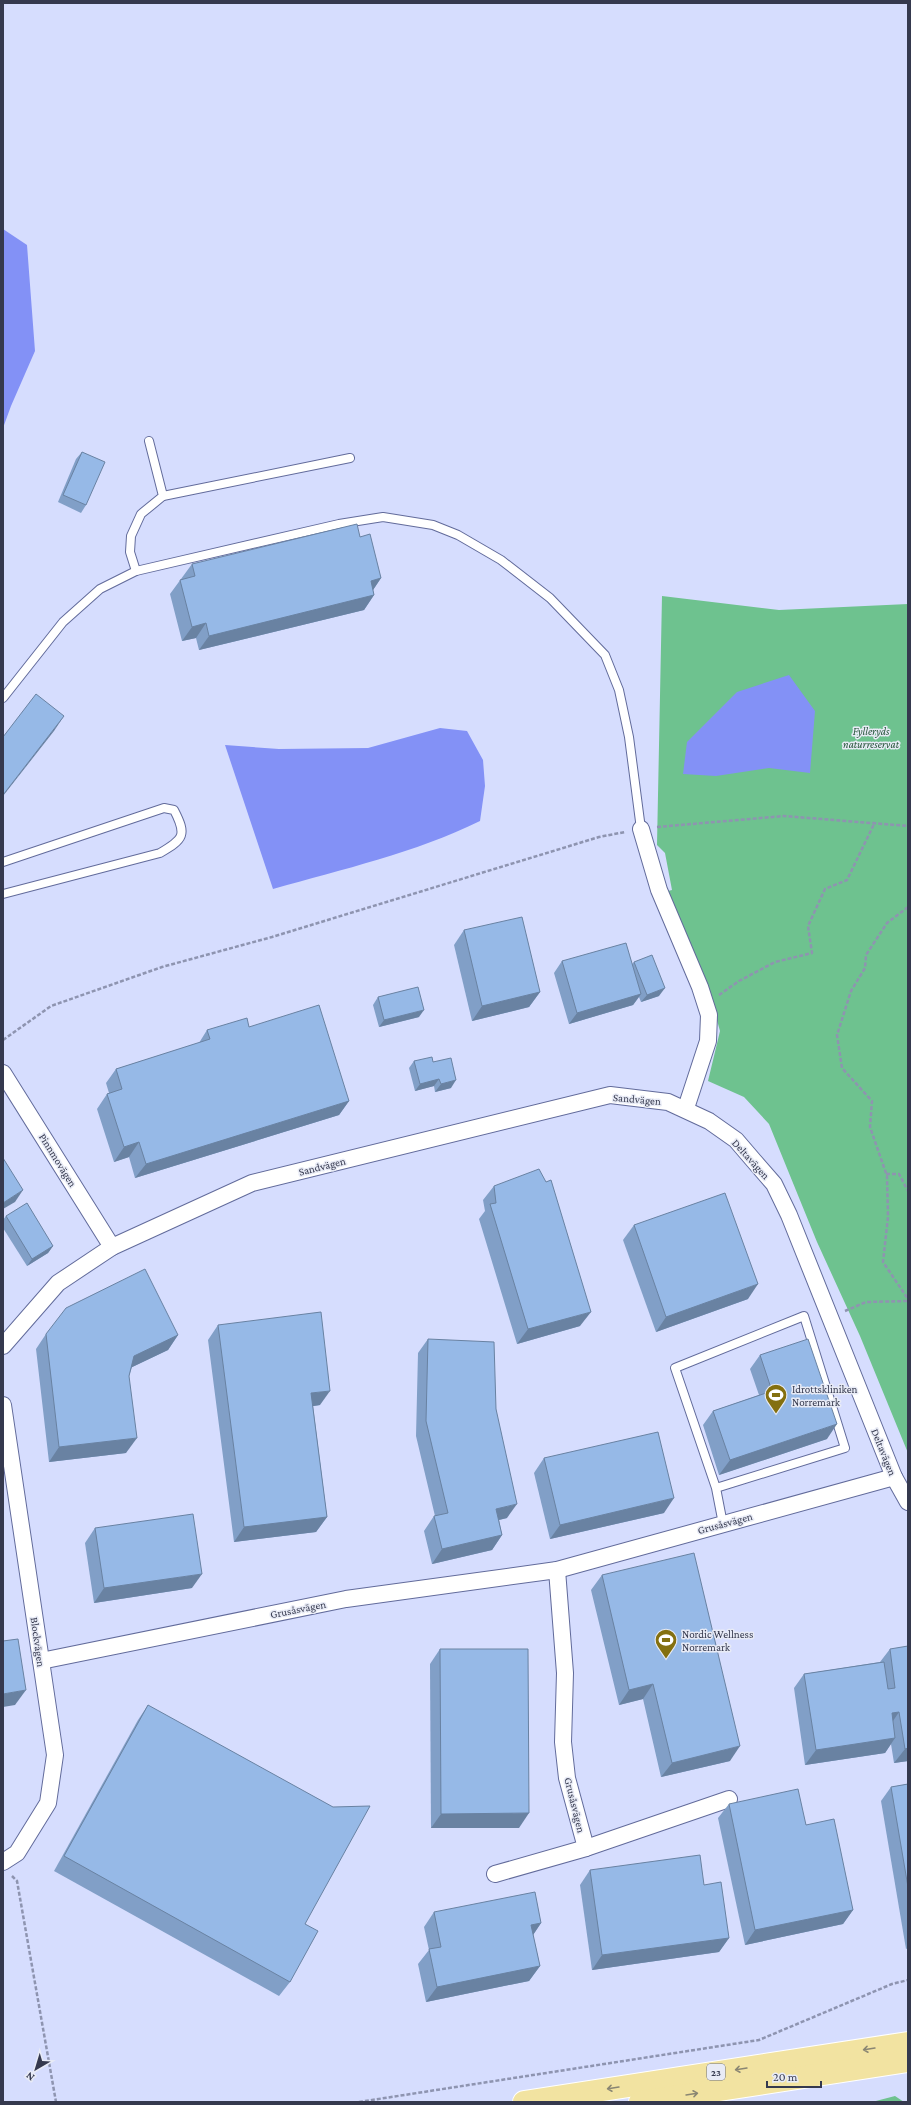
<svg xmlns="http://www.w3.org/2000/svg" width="911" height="2105" font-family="'Crimson Pro',serif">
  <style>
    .green { fill: #6ec28f }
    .water { fill: #8391f6 }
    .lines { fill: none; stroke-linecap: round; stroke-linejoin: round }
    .service-casing { stroke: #626b9b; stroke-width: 10 }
    .minor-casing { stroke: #626b9b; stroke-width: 18 }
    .primary-casing { stroke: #fff; stroke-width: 24 }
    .path { stroke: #8e94b0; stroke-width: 2.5; stroke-dasharray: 4 2; stroke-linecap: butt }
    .service { stroke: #fff; stroke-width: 8 }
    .minor { stroke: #fff; stroke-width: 16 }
    .primary { stroke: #f2e3a1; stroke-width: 22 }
    .wall { fill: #819fc7 }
    .shaded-wall { fill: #6982a2 }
    .building { fill: #96b9e7; stroke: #6982a2 }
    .oneway { stroke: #8a8673 }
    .labels { text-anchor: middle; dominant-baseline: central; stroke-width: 3; stroke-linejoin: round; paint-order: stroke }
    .shield { fill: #e8ebf6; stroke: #6b6e80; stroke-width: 1 }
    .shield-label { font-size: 10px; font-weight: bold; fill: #35394e }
    .park-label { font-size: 11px; font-style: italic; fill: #215135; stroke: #e8ebf6 }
    .street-label { font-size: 11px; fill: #35394e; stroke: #e8ebf6 }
    .poi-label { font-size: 11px; fill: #35394e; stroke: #e8ebf6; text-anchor: start }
  </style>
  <rect width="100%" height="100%" fill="#d6ddfe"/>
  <g class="green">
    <polygon points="662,596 779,610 908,604 908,1453 860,1336 817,1242 769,1124 744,1097 708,1081 720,1031 708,988 668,891 672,890 665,853 657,845"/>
    <polygon points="895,2096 904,2102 872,2102"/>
  </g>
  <g class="water">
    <polygon points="3,229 27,245 35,351 11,406 3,428"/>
    <polygon points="789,675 815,711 810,773 769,768 716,776 683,774 687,742 737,692"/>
    <path d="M440,728L467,731L483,760L485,786L480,821C415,853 343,869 273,889L225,745L279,749L368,748Z"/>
  </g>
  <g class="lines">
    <g class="service-casing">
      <g id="service">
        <polyline points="163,496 350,458"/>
        <polyline points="136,571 130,552 131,536 141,514 163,496 149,441"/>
        <polyline points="3,698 63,622 100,589 136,571 339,524 383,517 433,525 458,535 501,560 550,598 605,655 619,690 629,737 641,829"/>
        <path d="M3,862L164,808L174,810C187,835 184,839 160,853L3,894"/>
        <polyline points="716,1488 845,1448 804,1316 675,1368 716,1488 723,1524"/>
      </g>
    </g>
    <g class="minor-casing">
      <g id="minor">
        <polyline points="641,829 659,890 700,987 709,1015 708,1041 686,1108"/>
        <polyline points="3,1073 112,1247"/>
        <polyline points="3,1346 58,1283 112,1247 252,1183 610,1095 668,1102 709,1121 736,1140 754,1161 774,1184 789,1215 894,1477 908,1502"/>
        <polyline points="3,1405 55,1755 48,1803 17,1853 3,1862"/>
        <polyline points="557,1570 565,1673 563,1742 567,1778 586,1848"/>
        <polyline points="41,1661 346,1599 557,1570 894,1477"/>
        <polyline points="495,1874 586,1848 729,1799"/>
      </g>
    </g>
    <g class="primary-casing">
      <g id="primary">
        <polyline points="524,2102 908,2043"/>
        <polyline points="640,2102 908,2061"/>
      </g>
    </g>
    <g class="path">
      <polyline points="657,827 784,816 908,826"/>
      <polyline points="908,907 887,923 866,955 865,968 851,991 837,1035 842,1068 872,1101 870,1127 887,1176 888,1217 883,1262 908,1299"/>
      <polyline points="719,995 739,981 775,962 812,953 808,926 825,889 847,880 875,822"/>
      <polyline points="3,1040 51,1006 162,967 272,937 599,837 625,832"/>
      <polyline points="886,1174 899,1174 908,1191"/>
      <polyline points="845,1311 866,1302 908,1301"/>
      <polyline points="12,1876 17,1881 56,2102"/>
      <polyline points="359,2102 759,2040 892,1984 908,1980"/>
    </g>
    <use href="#service" class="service"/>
    <use href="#minor" class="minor"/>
    <use href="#primary" class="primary"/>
  </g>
  <g class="wall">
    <polygon points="82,452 86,505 81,513 58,502 76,459"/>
    <polygon points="360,537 381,578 373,590 374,595 364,610 199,650 196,638 182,641 170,594 192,564"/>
    <polygon points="464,930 540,992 529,1007 472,1021 454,945"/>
    <polygon points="562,961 632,964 634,962 659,996 641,1002 639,997 633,1005 569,1024 554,973"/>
    <polygon points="378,997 419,1017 379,1027 373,1005"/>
    <polygon points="249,1027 349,1101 339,1115 135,1178 129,1157 114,1162 97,1109 107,1094 109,1093 106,1083 116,1069 199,1043 207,1030"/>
    <polygon points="414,1061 433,1062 451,1088 435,1092 434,1086 415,1091 409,1068"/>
    <polygon points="494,1186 580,1326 517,1344 479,1219 485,1211 483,1200"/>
    <polygon points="6,1216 53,1246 48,1253 27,1266 3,1228 3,1220"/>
    <polygon points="634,1225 748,1299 656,1332 623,1240"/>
    <polygon points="218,1325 320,1405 313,1406 327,1517 316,1532 234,1542 208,1340"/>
    <polygon points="46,1334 178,1335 168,1350 132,1367 129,1376 126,1453 49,1462 36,1349"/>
    <polygon points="428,1339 496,1409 507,1518 499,1520 502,1535 492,1550 432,1564 424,1531 434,1516 435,1516 416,1436 418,1353"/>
    <polygon points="760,1355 827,1439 719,1475 703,1425 713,1411 759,1395 750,1369"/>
    <polygon points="544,1458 664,1513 550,1539 534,1473"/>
    <polygon points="95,1528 192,1588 94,1603 85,1543"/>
    <polygon points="602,1575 730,1761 661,1777 643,1699 619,1705 591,1590"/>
    <polygon points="440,1649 519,1828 431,1828 430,1664"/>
    <polygon points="890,1649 908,1761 894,1763 891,1744 885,1753 805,1765 794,1688 804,1674 880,1662"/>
    <polygon points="148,1705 305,1924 290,1982 279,1996 54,1871 138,1720"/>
    <polygon points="908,1784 908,1948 906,1949 881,1801 891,1787"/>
    <polygon points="729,1804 806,1825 853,1910 843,1924 745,1945 718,1818"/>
    <polygon points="590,1870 729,1938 719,1952 592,1970 580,1885"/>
    <polygon points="434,1912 541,1923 533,1935 540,1966 529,1981 426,2002 418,1964 429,1950 424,1927"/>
  </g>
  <g class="shaded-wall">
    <polygon points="381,578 371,593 371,581"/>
    <polygon points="374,595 364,610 199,650 209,636"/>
    <polygon points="206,623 196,638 182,641 192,627"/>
    <polygon points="64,716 54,731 3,796 3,795"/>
    <polygon points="665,988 659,996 641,1002 647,995"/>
    <polygon points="540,992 529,1007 472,1021 482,1006"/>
    <polygon points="641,994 633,1005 569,1024 577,1013"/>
    <polygon points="424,1010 419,1017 379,1027 384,1020"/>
    <polygon points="439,1079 434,1086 415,1091 420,1084"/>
    <polygon points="456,1080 451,1088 435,1092 441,1084"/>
    <polygon points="349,1101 339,1115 135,1178 146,1164"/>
    <polygon points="139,1142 129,1157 114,1162 124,1147"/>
    <polygon points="23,1190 15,1202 3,1209 3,1203"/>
    <polygon points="53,1246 48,1253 27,1266 32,1259"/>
    <polygon points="758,1284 748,1299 656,1332 666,1317"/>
    <polygon points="591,1312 580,1326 517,1344 528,1329"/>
    <polygon points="178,1335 168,1350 124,1371 134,1356"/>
    <polygon points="330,1391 320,1405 301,1408 311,1393"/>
    <polygon points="837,1424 827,1439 719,1475 730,1460"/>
    <polygon points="137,1438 126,1453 49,1462 59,1447"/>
    <polygon points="674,1498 664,1513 550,1539 560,1525"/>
    <polygon points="517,1504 507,1518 486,1523 496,1509"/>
    <polygon points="327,1517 316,1532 234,1542 244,1527"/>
    <polygon points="502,1535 492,1550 432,1564 442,1549"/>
    <polygon points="202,1574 192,1588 94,1603 104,1588"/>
    <polygon points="653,1684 643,1699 619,1705 629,1690"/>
    <polygon points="26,1690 15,1705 3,1707 3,1694"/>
    <polygon points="899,1712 889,1727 892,1713"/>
    <polygon points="895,1738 885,1753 805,1765 816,1750"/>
    <polygon points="740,1746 730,1761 661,1777 672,1763"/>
    <polygon points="908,1748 908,1761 894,1763 905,1749"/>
    <polygon points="529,1813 519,1828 431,1828 441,1814"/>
    <polygon points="853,1910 843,1924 745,1945 755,1930"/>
    <polygon points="541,1923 531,1938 531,1925"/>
    <polygon points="729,1938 719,1952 592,1970 602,1955"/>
    <polygon points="540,1966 529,1981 426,2002 437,1987"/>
  </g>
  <g class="building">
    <polygon points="82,452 105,462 86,505 63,495"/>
    <polygon points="357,524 360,537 370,534 381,578 371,581 374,595 209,636 206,623 192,627 180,580 195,576 192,564"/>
    <polygon points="36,694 64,716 3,795 3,737"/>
    <polygon points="522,917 540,992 482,1006 464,930"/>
    <polygon points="626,943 641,994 577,1013 562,961"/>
    <polygon points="652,955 665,988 647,995 634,962"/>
    <polygon points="418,987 424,1010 384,1020 378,997"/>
    <polygon points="319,1005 349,1101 146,1164 139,1142 124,1147 107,1094 122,1089 116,1069 210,1039 207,1030 247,1018 249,1027"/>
    <polygon points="432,1057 433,1062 451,1058 456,1080 441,1084 439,1079 420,1084 414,1061"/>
    <polygon points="3,1158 23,1190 3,1203"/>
    <polygon points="539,1169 546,1182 551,1180 591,1312 528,1329 490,1204 496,1203 494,1186"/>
    <polygon points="725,1193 758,1284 666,1317 634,1225"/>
    <polygon points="27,1203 53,1246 32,1259 6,1216"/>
    <polygon points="145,1269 178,1335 134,1356 129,1376 137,1438 59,1447 46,1334 66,1308"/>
    <polygon points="321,1312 330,1391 311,1393 327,1517 244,1527 218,1325"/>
    <polygon points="428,1339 494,1342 496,1409 517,1504 496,1509 502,1535 442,1549 434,1516 448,1513 426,1421"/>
    <polygon points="808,1339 837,1424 730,1460 713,1411 772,1391 760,1355"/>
    <polygon points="658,1432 674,1498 560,1525 544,1458"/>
    <polygon points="193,1514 202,1574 104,1588 95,1528"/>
    <polygon points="694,1553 740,1746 672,1763 653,1684 629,1690 602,1575"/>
    <polygon points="18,1639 26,1690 3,1694 3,1641"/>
    <polygon points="908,1646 908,1748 905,1749 899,1712 892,1713 895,1738 816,1750 804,1674 884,1662 888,1689 895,1688 890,1649"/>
    <polygon points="440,1649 528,1649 529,1813 441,1814"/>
    <polygon points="148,1705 333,1807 370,1806 305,1924 318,1931 290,1982 64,1856"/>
    <polygon points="908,1784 908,1887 891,1787"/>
    <polygon points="798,1789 806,1825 834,1819 853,1910 755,1930 729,1804"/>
    <polygon points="700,1855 704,1885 721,1882 729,1938 602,1955 590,1870"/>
    <polygon points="535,1892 541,1923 531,1925 540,1966 437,1987 429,1949 441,1947 434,1912"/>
  </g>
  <defs><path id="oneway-shaft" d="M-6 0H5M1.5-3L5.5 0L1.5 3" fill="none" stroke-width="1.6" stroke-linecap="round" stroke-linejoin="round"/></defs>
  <g class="oneway">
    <use href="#oneway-shaft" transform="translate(869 2049) rotate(171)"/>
    <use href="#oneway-shaft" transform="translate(741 2069) rotate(171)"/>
    <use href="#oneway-shaft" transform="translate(613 2088) rotate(171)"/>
    <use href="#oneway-shaft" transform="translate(692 2094) rotate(-9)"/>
  </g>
  <defs>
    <g id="stadium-pin" transform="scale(1.15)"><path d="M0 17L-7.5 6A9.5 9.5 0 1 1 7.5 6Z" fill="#847010" stroke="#e8ebf6"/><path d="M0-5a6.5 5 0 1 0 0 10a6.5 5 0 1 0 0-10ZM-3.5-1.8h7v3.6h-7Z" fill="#fff"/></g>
  </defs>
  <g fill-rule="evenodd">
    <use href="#stadium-pin" x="776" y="1395"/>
    <use href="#stadium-pin" x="666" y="1640"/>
  </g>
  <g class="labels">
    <rect class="shield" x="707" y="2064" width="18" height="16" rx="3"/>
    <g class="shield-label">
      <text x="716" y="2072">23</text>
    </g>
    <g class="park-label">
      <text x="871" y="731">Fylleryds<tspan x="871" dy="13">naturreservat</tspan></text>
    </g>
    <g class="street-label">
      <text transform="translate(637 1099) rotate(5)">Sandvägen</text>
      <text transform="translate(751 1159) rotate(48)">Deltavägen</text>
      <text transform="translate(58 1160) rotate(58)">Pinnmovägen</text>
      <text transform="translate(322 1166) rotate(-14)">Sandvägen</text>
      <text transform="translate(884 1452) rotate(68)">Deltavägen</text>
      <text transform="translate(725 1523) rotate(-15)">Grusåsvägen</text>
      <text transform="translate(298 1609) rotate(-11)">Grusåsvägen</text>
      <text transform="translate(38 1642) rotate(82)">Blockvägen</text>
      <text transform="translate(575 1805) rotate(76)">Grusåsvägen</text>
    </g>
    <g class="poi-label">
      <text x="792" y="1389">Idrottskliniken<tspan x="792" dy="13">Norremark</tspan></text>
      <text x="682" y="1634">Nordic Wellness<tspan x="682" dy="13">Norremark</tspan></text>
    </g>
  </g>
  <rect width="911" height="2105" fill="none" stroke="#35394e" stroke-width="8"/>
  <g transform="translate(36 2069) rotate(218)" stroke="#e8ebf6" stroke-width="3" paint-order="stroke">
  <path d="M0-3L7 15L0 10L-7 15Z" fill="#35394e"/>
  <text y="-6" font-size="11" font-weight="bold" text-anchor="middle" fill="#35394e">N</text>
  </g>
  <path d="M767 2081v6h54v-6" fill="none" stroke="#35394e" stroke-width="2"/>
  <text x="773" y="2081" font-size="12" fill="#35394e" stroke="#e8ebf6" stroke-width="3" paint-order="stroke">20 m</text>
</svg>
